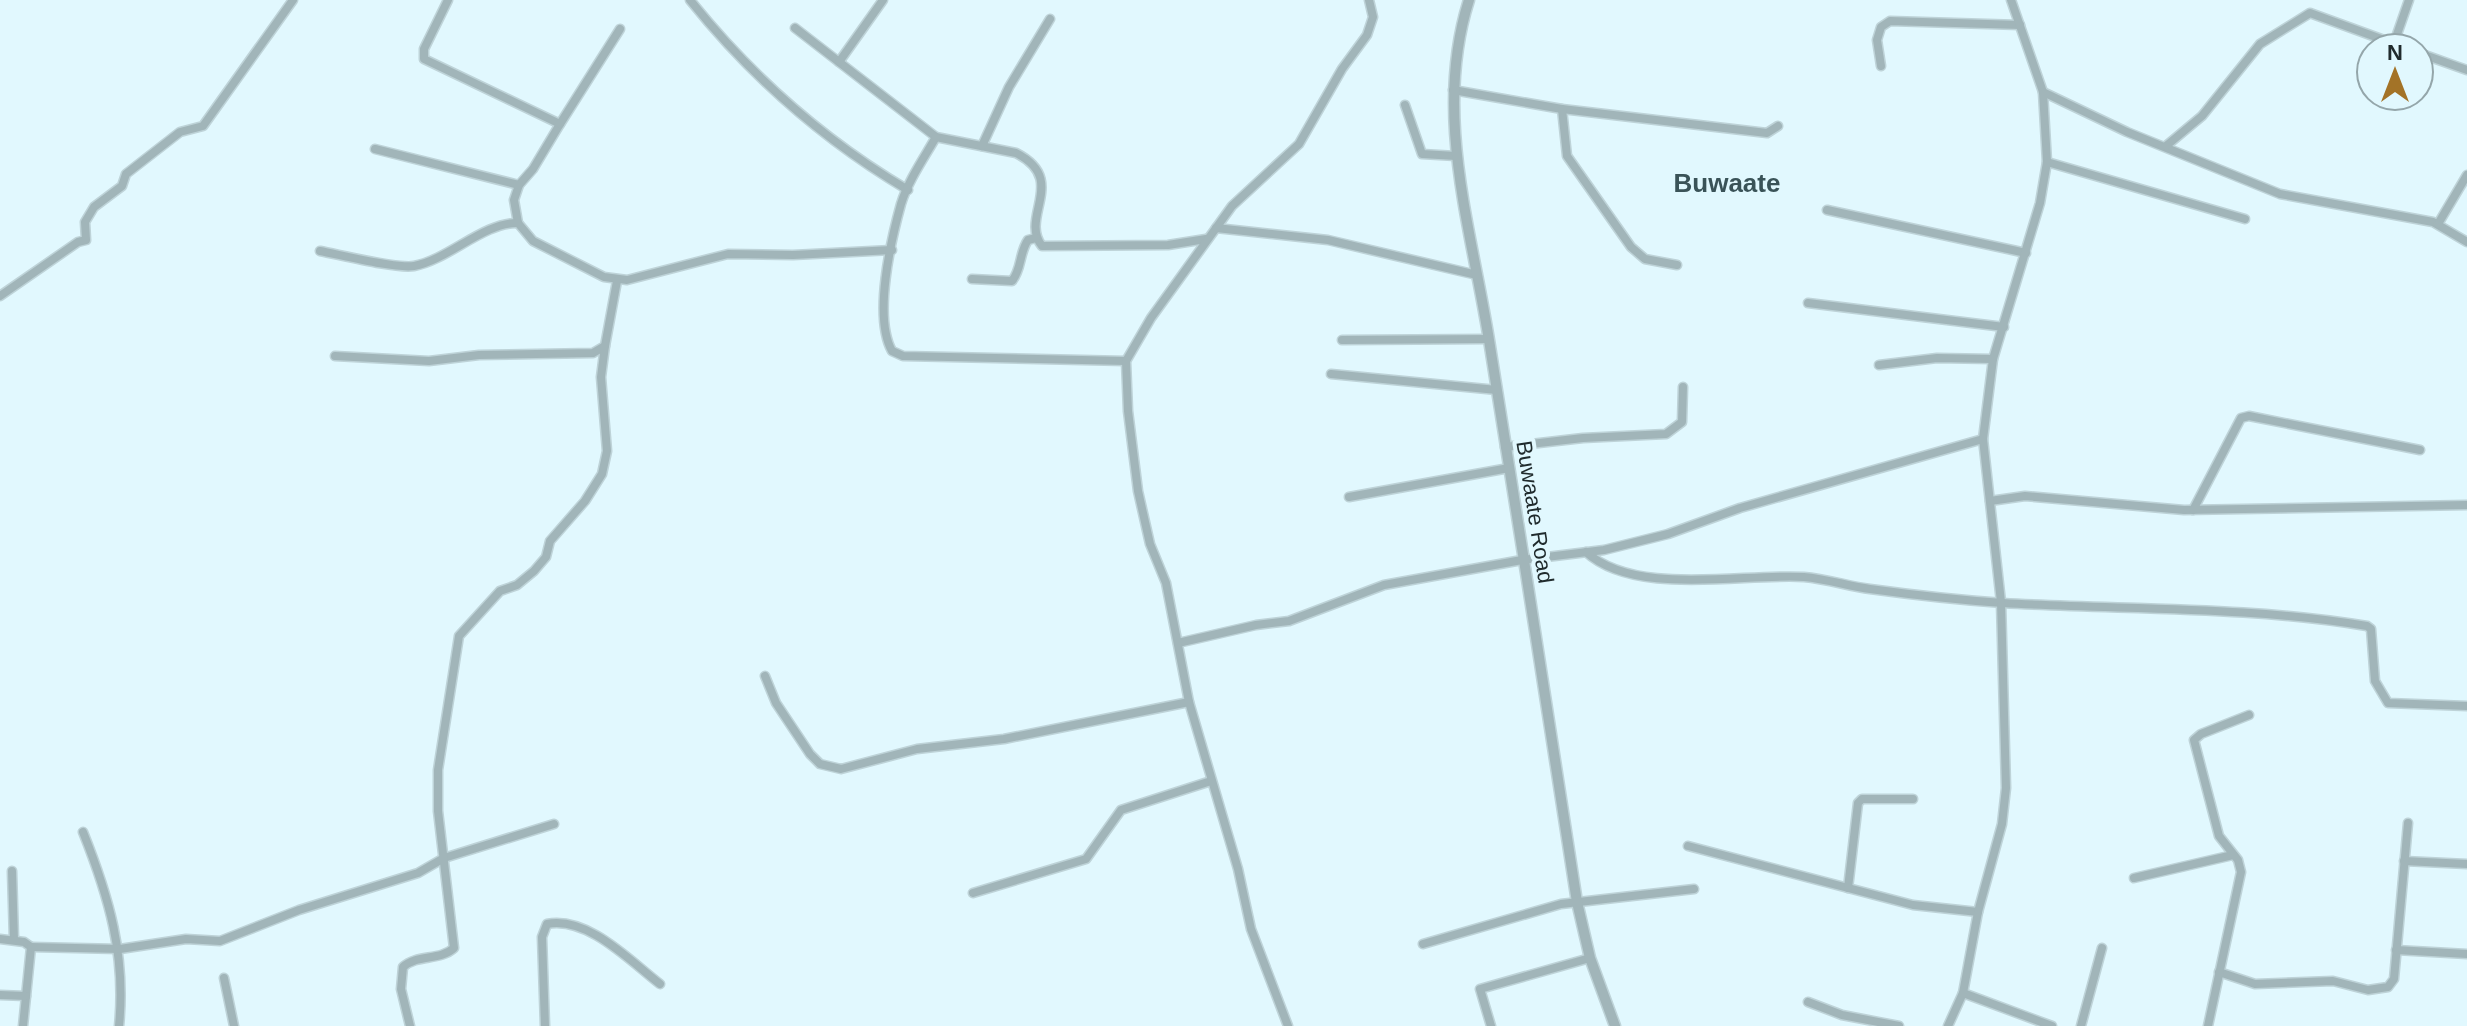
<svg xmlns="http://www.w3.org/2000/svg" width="2467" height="1026" font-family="Arial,sans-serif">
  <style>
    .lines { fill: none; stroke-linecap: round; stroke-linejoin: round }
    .minor-casing { stroke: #bed3d8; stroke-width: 11 }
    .tertiary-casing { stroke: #bed3d8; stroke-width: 13 }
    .minor { stroke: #a1b5b9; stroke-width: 8 }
    .tertiary { stroke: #a1b5b9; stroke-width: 10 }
    .labels { text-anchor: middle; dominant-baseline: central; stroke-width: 8; stroke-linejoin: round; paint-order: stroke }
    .street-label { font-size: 22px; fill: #202b2d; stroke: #e1f8fe }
    .quarter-label { font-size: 26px; font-weight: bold; fill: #3a5358; stroke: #e1f8fe }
  </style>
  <rect width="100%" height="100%" fill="#e1f8fe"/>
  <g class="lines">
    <g class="minor-casing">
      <g id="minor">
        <polyline points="448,0 424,49 424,59 560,124 533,169 519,185 514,200 518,223 533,241 604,277 627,280 728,254 793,255 892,250"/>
        <path d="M690,0C751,76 825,141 908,190"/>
        <path d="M795,28L936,137L1016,153C1069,180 1019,217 1042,246L1168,245L1206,239"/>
        <polyline points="2394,43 2409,0"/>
        <polyline points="2419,53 2467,70"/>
        <polyline points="839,62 883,0"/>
        <polyline points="1881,66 1877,40 1881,27 1890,21 2020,25"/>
        <polyline points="1453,90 1562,109 1767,133 1778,126"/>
        <polyline points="2043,92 2127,132 2280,194 2433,222 2467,242"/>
        <polyline points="1405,105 1422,154 1456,156"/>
        <polyline points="1562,109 1567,156 1631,247 1645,259 1677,265"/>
        <polyline points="560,124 620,29"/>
        <path d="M936,137C924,158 908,181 901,204C891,240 873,317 892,351L903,356L1126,361"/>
        <polyline points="982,146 1009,87 1050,19"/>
        <polyline points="2166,146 2202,116 2260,44 2310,13 2406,48"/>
        <polyline points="375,149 519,185"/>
        <polyline points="2047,162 2245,219"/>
        <polyline points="1827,210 2026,253"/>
        <polyline points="2438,224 2467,175"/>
        <polyline points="1216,228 1328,240 1477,275"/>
        <path d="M320,251C341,255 396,269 414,266C448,260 484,222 518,223"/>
        <path d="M972,279L1012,281C1022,269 1019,253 1028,240L1036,238"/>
        <polyline points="0,296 78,242 86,240 85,222 94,207 122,186 126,174 180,132 203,126 293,0"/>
        <polyline points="1808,303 2004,327"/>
        <polyline points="1342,340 1489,339"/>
        <polyline points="335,356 429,361 479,355 593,353 605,346 617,281"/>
        <polyline points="1879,365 1937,358 1993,359"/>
        <polyline points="1331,374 1497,390"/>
        <polyline points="1505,447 1583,438 1666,434 1682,422 1683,387"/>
        <polyline points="1349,497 1509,468"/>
        <polyline points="1990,501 2025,496 2184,510 2467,505"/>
        <polyline points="2193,510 2241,418 2249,416 2420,450"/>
        <path d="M1586,552C1635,597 1743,573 1804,577C1827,579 1848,586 1870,589C1914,595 1959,600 2003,603C2124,610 2248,606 2367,626L2371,629L2375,681L2388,703L2467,706"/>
        <polyline points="1178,643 1256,625 1289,621 1384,585 1522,560 1604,550 1668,534 1740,508 1983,439"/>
        <polyline points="765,676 776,703 810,754 820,764 841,769 917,749 1004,739 1189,702"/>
        <path d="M83,832C109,897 126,955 119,1026"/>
        <polyline points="1688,846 1913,905 1978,912"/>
        <polyline points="2404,861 2467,864"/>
        <polyline points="12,871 14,940"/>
        <polyline points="2134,878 2233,855"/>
        <polyline points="1848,888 1858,803 1862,799 1913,799"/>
        <polyline points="973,893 1086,859 1121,810 1211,781"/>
        <polyline points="0,939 24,942 31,947 23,1026"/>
        <polyline points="1423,944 1561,904 1694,889"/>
        <polyline points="31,947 120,949 186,939 220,941 299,910 418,873 444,858 554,824"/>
        <polyline points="2396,950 2467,954"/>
        <polyline points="2219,972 2255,984 2333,981 2368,990 2388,987 2394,979 2408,823"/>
        <polyline points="224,978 234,1026"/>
        <polyline points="1963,993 2052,1026"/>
        <polyline points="0,995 26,996"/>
        <polyline points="1808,1002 1842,1015 1899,1026"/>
        <path d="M410,1026L401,989L403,967C417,954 440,961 454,948L438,811V770L459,636L500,591L517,585L534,571L546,557L550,541L585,501L602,474L607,451L601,377L605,346"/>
        <path d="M545,1026L542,937L547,924C588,916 630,961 660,984"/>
        <polyline points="1288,1026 1251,929 1238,869 1189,702 1166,583 1150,544 1138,491 1128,411 1126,361 1151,318 1232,206 1299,144 1342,69 1367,35 1373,17 1369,0"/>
        <polyline points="1491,1026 1480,989 1590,958"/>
        <polyline points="1948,1026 1963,993 1978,912 2002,824 2006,788 2001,602 1983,439 1993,359 2040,203 2047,162 2043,92 2011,0"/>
        <polyline points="2081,1026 2102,948"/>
        <polyline points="2208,1026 2241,872 2238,860 2219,836 2194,740 2201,734 2249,715"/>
      </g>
    </g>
    <g class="tertiary-casing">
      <path id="tertiary" d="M1469,0C1433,113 1471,227 1489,340C1520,527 1547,715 1577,902L1590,958L1615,1026"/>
    </g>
    <use href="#minor" class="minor"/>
    <use href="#tertiary" class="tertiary"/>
  </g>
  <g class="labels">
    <g class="street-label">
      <text transform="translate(1535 512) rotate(81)">Buwaate Road</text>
    </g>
    <g class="quarter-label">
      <text x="1727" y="183">Buwaate</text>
    </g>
  </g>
  <g transform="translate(2395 72)"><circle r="38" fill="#e1f8fe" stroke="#94a6aa" stroke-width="2"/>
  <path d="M0-6L14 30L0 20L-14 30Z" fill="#a37327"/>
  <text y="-12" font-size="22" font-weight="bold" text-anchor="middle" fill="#202b2d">N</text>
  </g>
</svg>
